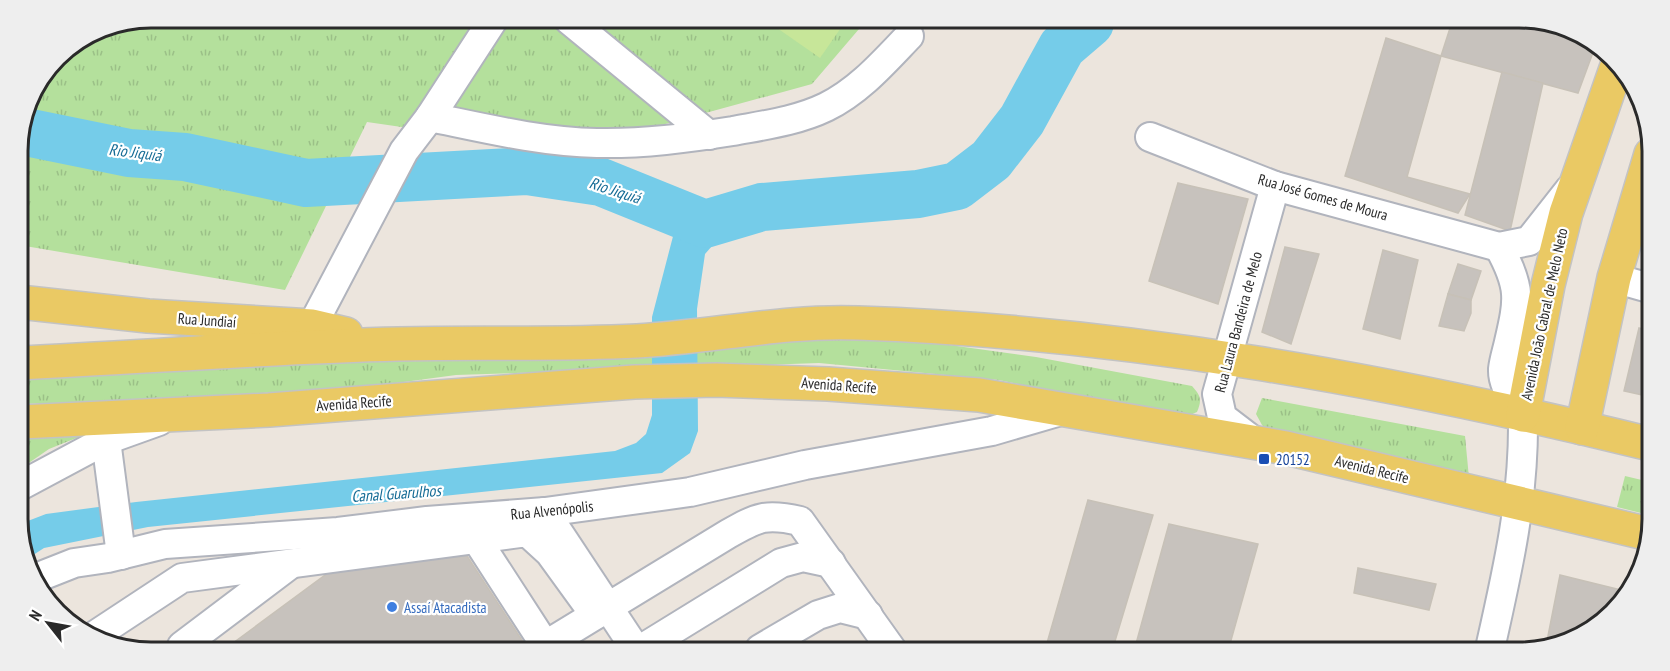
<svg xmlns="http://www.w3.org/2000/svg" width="1670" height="671" font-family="'PT Sans Narrow',sans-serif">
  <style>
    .grass { fill: url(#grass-tufts) }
    .pitch { fill: #c7e699 }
    .water { fill: #75cce9 }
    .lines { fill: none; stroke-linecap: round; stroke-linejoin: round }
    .river { stroke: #75cce9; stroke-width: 48 }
    .building { fill: #c7c2bd; stroke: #c7c1b7; stroke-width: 1.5 }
    .minor-casing { stroke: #b1b4bd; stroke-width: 32 }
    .major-casing { stroke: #c3c3c3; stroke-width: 36 }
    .minor { stroke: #fff; stroke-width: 28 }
    .major { stroke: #eac964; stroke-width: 33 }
    .transit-dot { fill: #1a4fb4; stroke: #fff; stroke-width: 2 }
    .shop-dot { fill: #3f7fe0; stroke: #fff; stroke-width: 2 }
    .labels { text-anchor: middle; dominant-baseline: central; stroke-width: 4.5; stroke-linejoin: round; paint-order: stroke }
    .street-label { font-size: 15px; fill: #2a2a2a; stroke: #fff }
    .transit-label { font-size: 15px; fill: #164399; stroke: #fff; text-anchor: start }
    .shop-label { font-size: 15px; fill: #366cbe; stroke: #fff; text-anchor: start }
    .water-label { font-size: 16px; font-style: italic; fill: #146b95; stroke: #fff }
    .rim { fill: none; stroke: #2a2a2a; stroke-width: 3 }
  </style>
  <defs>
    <pattern id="grass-tufts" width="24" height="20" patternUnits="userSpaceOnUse" patternTransform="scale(1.5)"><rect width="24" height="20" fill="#b4e09c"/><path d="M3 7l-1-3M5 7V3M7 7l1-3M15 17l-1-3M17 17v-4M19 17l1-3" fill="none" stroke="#9bc087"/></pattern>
  </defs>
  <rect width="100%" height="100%" fill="#ece5dd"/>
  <g class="grass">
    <polygon points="151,18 865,22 812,84 625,135 450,134 367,122 285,290 19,245 18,142 32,92 63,51 101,28"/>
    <path d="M870,334L1036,357L1192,386C1201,396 1202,400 1197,412L1183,418L999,380L819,363L456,375L366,387L127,401L20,404V373Z"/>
    <polygon points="1262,398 1465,436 1469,478 1270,433 1262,425 1256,414"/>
    <polygon points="116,422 49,449 20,469 20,428"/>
    <polygon points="1625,476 1646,481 1645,514 1617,507"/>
  </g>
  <polygon class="pitch" points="767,21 845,22 820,58"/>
  <polygon class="water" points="677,221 705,224 726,230 705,254 697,309 698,431 690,453 662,473 148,527 44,548 27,559 21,545 20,524 46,514 136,502 615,451 636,443 646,434 652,415 652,317"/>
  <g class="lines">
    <polyline class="river" points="21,131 129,153 185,157 306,183 527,171 601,182 705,224 762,207 918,194 957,186 991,160 1022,120 1062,47 1090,23"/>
  </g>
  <g class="building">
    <polygon points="1451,25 1562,25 1595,47 1578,93 1441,56"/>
    <polygon points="1386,38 1441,56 1407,177 1470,194 1458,213 1345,176"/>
    <polygon points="1502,72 1543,83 1510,231 1465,215"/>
    <polygon points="1178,183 1248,199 1218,304 1149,281"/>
    <polygon points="1285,247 1319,254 1291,344 1262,332"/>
    <polygon points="1383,250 1418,260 1400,339 1363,329"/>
    <polygon points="1458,264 1481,271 1471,300 1448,294"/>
    <polygon points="1448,294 1471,300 1471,313 1464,331 1439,326"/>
    <polygon points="1639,328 1648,330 1647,396 1624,391"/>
    <polygon points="1088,500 1153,515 1112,651 1045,650"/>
    <polygon points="1169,524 1258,544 1228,651 1134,651"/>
    <polygon points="467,556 527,648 229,646 336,567"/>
    <polygon points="1358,568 1436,584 1429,610 1354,593"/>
    <polygon points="1560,575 1625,591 1600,626 1546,646"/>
  </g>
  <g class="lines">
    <g class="minor-casing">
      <g id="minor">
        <polyline points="569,20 709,135"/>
        <path d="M430,117C484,128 541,142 597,143C643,144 688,138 733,131C765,125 797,121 826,107C859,91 884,62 909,36"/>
        <polyline points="1150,137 1275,186 1499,247 1529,241 1570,189"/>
        <polyline points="1614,278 1649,288"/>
        <polyline points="312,326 404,151 430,117 493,20"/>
        <polyline points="106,440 121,555"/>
        <polyline points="1256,443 1222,417 1217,394 1275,186"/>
        <polyline points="20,486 106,440 159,421"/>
        <polyline points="545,512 635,648"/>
        <polyline points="477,540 547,648"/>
        <polyline points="36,578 74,563 108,558 165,544 338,532 427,521 545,512 690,492 805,465 992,431 1064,410"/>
        <polyline points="94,636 182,578 527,532 550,553 595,615"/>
        <path d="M546,645L728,534C758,517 766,513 800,521L892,650"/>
        <polyline points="182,646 288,566"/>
        <polyline points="643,648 781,563 803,557 831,563"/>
        <polyline points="760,649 818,615 840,608 868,615"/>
        <path d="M1489,653C1507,573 1524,501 1523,419C1523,405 1502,392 1503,369C1504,360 1507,351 1509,342C1519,299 1521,287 1499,247"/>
      </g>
    </g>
    <g class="major-casing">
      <g id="major">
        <polyline points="19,302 148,316 312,326 346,334"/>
        <path d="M20,363C146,357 272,347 398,344C477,342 557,345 637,341C711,337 785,320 858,323C1125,332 1388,380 1646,443"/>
        <polyline points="1523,415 1548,285 1566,213 1618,63"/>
        <polyline points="20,422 269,410 634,382 716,380 828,384 979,395 1286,448 1645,533"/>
        <polyline points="1582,428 1614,278 1651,154"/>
      </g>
    </g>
    <use href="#minor" class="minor"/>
    <use href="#major" class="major"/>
  </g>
  <rect class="transit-dot" x="1258" y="453" width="12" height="12" rx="3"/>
  <circle class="shop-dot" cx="392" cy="607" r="6"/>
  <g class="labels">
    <g class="street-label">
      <text transform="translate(1323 197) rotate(16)">Rua José Gomes de Moura</text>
      <text transform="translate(1544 314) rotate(-78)">Avenida João Cabral de Melo Neto</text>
      <text transform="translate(207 320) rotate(4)">Rua Jundiaí</text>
      <text transform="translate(1238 322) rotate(-75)">Rua Laura Bandeira de Melo</text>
      <text transform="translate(839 385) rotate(4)">Avenida Recife</text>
      <text transform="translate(354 403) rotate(-4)">Avenida Recife</text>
      <text transform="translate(1372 469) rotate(14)">Avenida Recife</text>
      <text transform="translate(552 510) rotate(-6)">Rua Alvenópolis</text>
    </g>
    <g class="transit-label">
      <text x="1276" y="459">20152</text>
    </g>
    <g class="shop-label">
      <text x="404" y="607">Assaí Atacadista</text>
    </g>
    <g class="water-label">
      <text transform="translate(135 152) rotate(7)">Rio Jiquiá</text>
      <text transform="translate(615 190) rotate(18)">Rio Jiquiá</text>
      <text transform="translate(396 493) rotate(-4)">Canal Guarulhos</text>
    </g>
  </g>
  <path d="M0 0H1670V671H0ZM151 28H1519A123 123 0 0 1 1642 151V519A123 123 0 0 1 1519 642H151A123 123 0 0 1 28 519V151A123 123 0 0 1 151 28Z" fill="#eee" fill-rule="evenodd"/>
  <path class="rim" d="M151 28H1519A123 123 0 0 1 1642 151V519A123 123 0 0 1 1519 642H151A123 123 0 0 1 28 519V151A123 123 0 0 1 151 28Z"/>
  <g transform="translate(48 623) rotate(301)" stroke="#ffffff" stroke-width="4.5" paint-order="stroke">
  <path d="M0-4.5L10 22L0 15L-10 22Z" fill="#2a2a2a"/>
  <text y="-9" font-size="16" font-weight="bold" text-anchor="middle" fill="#2a2a2a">N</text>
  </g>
</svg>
